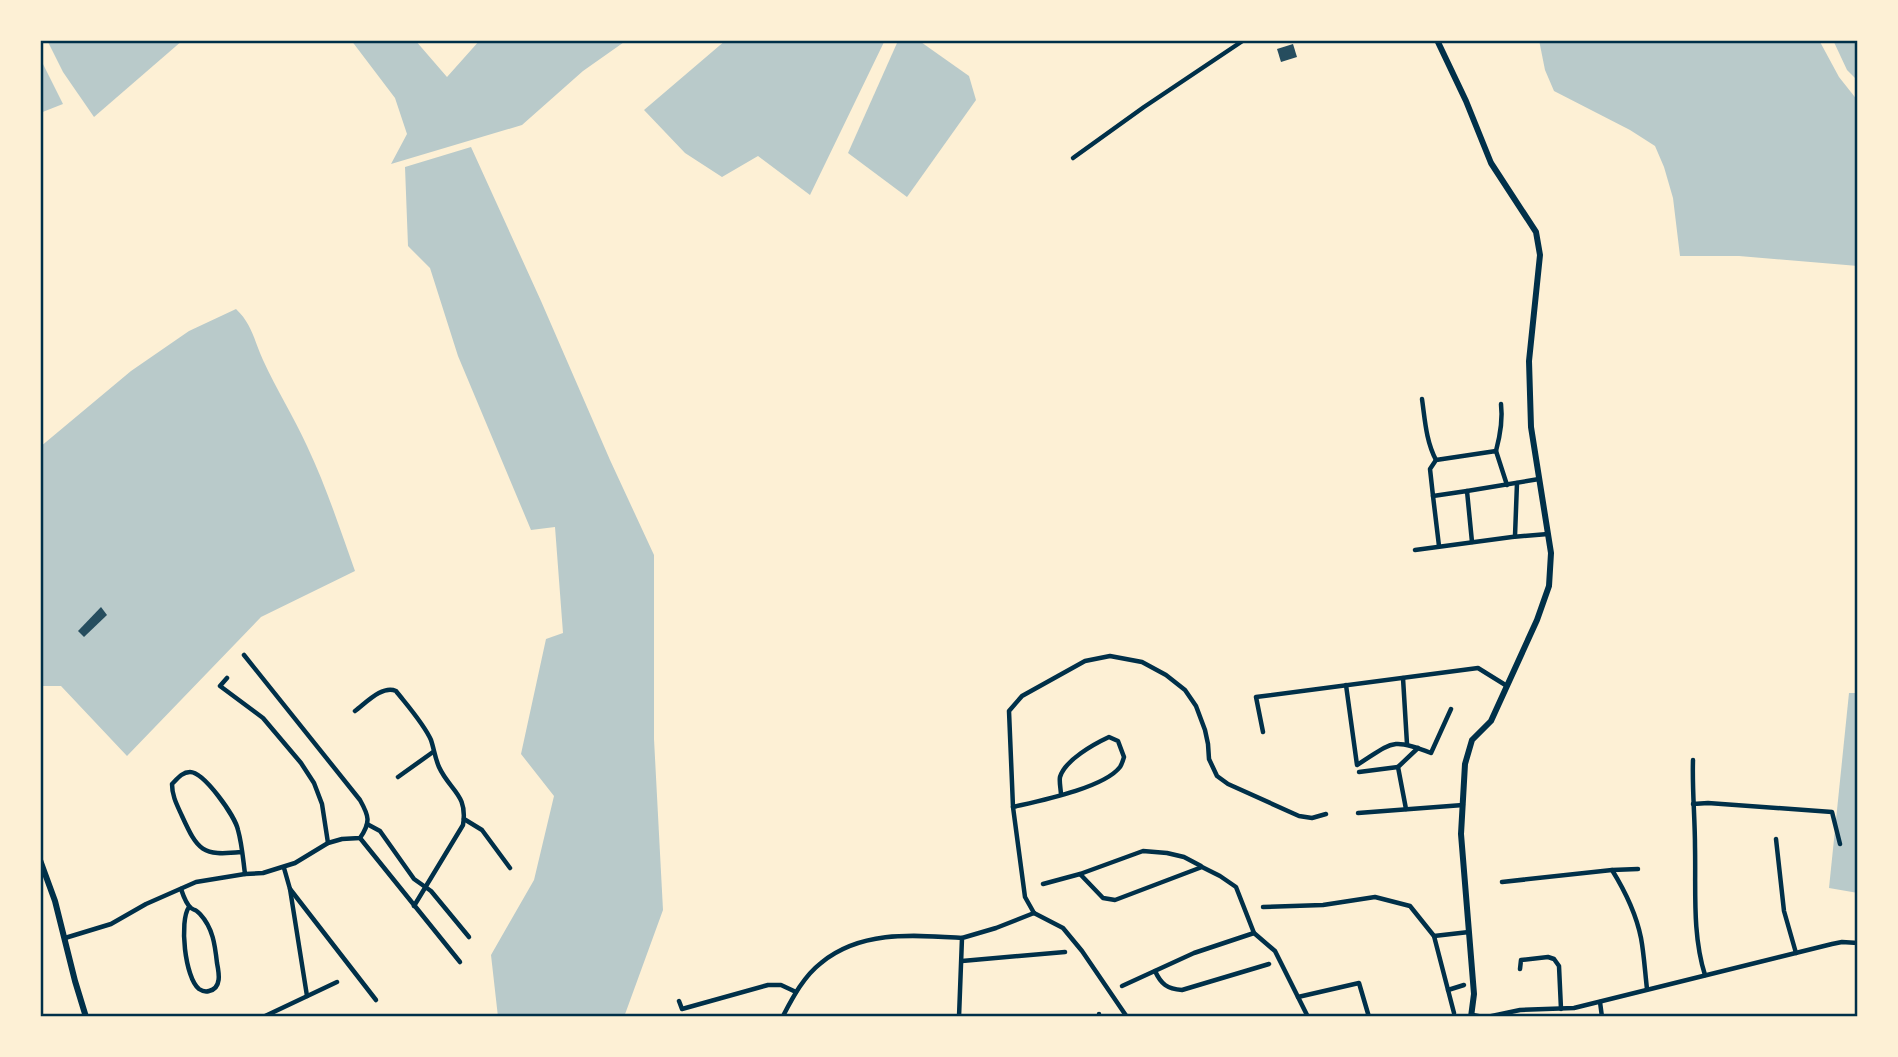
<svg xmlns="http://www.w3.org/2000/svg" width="1898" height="1057" font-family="'Exo 2',sans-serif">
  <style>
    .green { fill: #b9caca }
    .building { fill: #264d5e }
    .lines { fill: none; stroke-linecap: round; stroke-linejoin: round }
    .minor { stroke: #003049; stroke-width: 4.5 }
    .tertiary { stroke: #003049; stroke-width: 6 }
    .neatline { fill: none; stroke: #003049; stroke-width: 2.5 }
  </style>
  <rect width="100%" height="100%" fill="#fdf0d5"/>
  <g class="green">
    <polygon points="47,40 183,40 94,117 63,72"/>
    <polygon points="351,40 415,40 447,77 480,40 627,40 583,71 522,125 391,164 407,134 395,98"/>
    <polygon points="726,40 885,40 810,195 758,156 722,177 685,153 644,110"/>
    <polygon points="902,40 918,40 969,76 976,100 907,197 848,153 897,43"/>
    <polygon points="1539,40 1819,40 1839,77 1858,101 1858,266 1739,256 1680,256 1673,198 1664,167 1655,146 1630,130 1554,91 1545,70"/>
    <polygon points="1833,40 1858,40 1858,81 1847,70"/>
    <polygon points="40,58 63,104 40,113"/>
    <polygon points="471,147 541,301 610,460 654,555 654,739 663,910 624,1017 498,1017 491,955 534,880 554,796 521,754 546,639 563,633 555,527 531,530 458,356 430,268 408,246 405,167"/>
    <path d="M236,309C252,324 254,340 263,360C276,389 294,417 307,446C326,486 340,529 355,571L261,617L127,756L61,686H40V447L131,371L189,331Z"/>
    <polygon points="1849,693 1858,693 1858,893 1829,888"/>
  </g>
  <g class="building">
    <polygon points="1293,44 1297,57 1281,62 1277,49"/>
    <polygon points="101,607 107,615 84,637 78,631"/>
  </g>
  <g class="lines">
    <g class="minor">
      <polyline points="1073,158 1144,107 1244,40"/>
      <path d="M1422,399C1425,420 1426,441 1436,460"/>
      <path d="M1496,451C1500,436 1503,420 1501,404"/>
      <polyline points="1467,491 1539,479"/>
      <polyline points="1433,496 1430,469 1436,460 1496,451 1507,485"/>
      <polyline points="1515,536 1517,483"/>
      <polyline points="1439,546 1433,496 1467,491 1472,542"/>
      <polyline points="1415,550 1512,537 1548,534"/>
      <polyline points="227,678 220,686 263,718 301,763 314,783 322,804 328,843"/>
      <polyline points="1403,678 1407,744"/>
      <path d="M1346,685L1357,765C1392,743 1391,737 1431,753L1451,709"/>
      <path d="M355,711C366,703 382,685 396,691C407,705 424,724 431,740C434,749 435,758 439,767C450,791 468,794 463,825L414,906"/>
      <polyline points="1263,732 1256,697 1478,668 1507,686"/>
      <path d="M1693,760C1692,789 1695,818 1695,847C1696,889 1692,934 1705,975"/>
      <polyline points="1359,772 1398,767"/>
      <polyline points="398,777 433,752"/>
      <polyline points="1693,804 1708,803 1832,812 1840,844"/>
      <path d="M1013,807C1039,801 1104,788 1120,767C1122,764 1123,760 1124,757L1118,741L1109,737C1094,744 1065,760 1060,777C1059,782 1061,790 1061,795"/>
      <polyline points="1406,809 1398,767 1418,748"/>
      <polyline points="1358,813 1463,805"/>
      <polyline points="464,819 482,830 510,868"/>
      <polyline points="367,824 380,831 414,879 431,891 469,937"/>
      <polyline points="360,838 460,962"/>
      <polyline points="1776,839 1784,911 1796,953"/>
      <path d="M241,852C202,856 198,851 182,816C177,805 172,796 172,784C177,779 182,772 190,772C204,772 235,816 238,830C242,844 243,859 245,874"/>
      <polyline points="284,868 290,889 307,996"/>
      <polyline points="1612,870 1638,869"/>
      <polyline points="1080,874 1143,851 1167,853 1184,857 1201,866"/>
      <path d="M1502,882L1612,870C1625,891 1636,913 1641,938C1644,954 1645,972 1647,989"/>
      <polyline points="1043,884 1080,874 1103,898 1115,900 1202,867 1220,876 1236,887 1254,933 1275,951 1308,1017"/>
      <path d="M181,889C183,895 186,904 191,908C197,912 194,908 200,914C213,928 215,945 217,963C219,973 222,988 209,991C206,992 202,991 199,989C185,978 179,921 189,907"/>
      <polyline points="290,889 376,1000"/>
      <polyline points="1263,907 1323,905 1375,897 1410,906 1434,936 1454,1013"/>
      <polyline points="1034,913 1025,897 1013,807 1009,711 1022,696 1085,661 1110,656 1142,662 1166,675 1185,690 1196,706 1205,730 1208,744 1209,759 1217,776 1228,784 1299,816 1312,818 1326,814"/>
      <polyline points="1034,913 1063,928 1082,951 1127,1017"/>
      <polyline points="1434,936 1469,932"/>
      <path d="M65,938L111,924L146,904L196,882L245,874L263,873L295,863L328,843L342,839L360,838C371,822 369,816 360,800L244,655"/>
      <polyline points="962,961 1065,952"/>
      <polyline points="1520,969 1521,960 1548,957 1554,959 1559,966 1561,1009"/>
      <path d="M1155,971C1161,984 1167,989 1182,990L1269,964"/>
      <polyline points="1122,986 1194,953 1254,933"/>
      <polyline points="1448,990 1464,985"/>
      <polyline points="1298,997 1359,983 1369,1017"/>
      <polyline points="679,1001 682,1009 768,985 781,985 796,992"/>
      <polyline points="1600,1002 1602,1017"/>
      <polyline points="1099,1014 1099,1017"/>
      <polyline points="1473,1015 1483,1017"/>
      <path d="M783,1016C793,997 804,976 821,963C861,930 914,935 962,938"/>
      <polyline points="263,1017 337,982"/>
      <polyline points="888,1017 913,1017"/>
      <polyline points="959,1017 962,938 996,928 1034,913"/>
      <polyline points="1487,1017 1520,1010 1574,1008 1832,944 1842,942 1858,943"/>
    </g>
    <g class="tertiary">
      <polyline points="1437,40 1466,101 1491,163 1536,232 1540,255 1529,361 1531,427 1551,553 1549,586 1537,620 1491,721 1472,740 1465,764 1461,834 1474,994 1471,1017"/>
      <polyline points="40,860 55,901 75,981 86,1017"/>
    </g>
  </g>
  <rect width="1898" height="1057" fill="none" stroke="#fdf0d5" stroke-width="84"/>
  <rect x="42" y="42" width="1814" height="973" class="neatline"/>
</svg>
